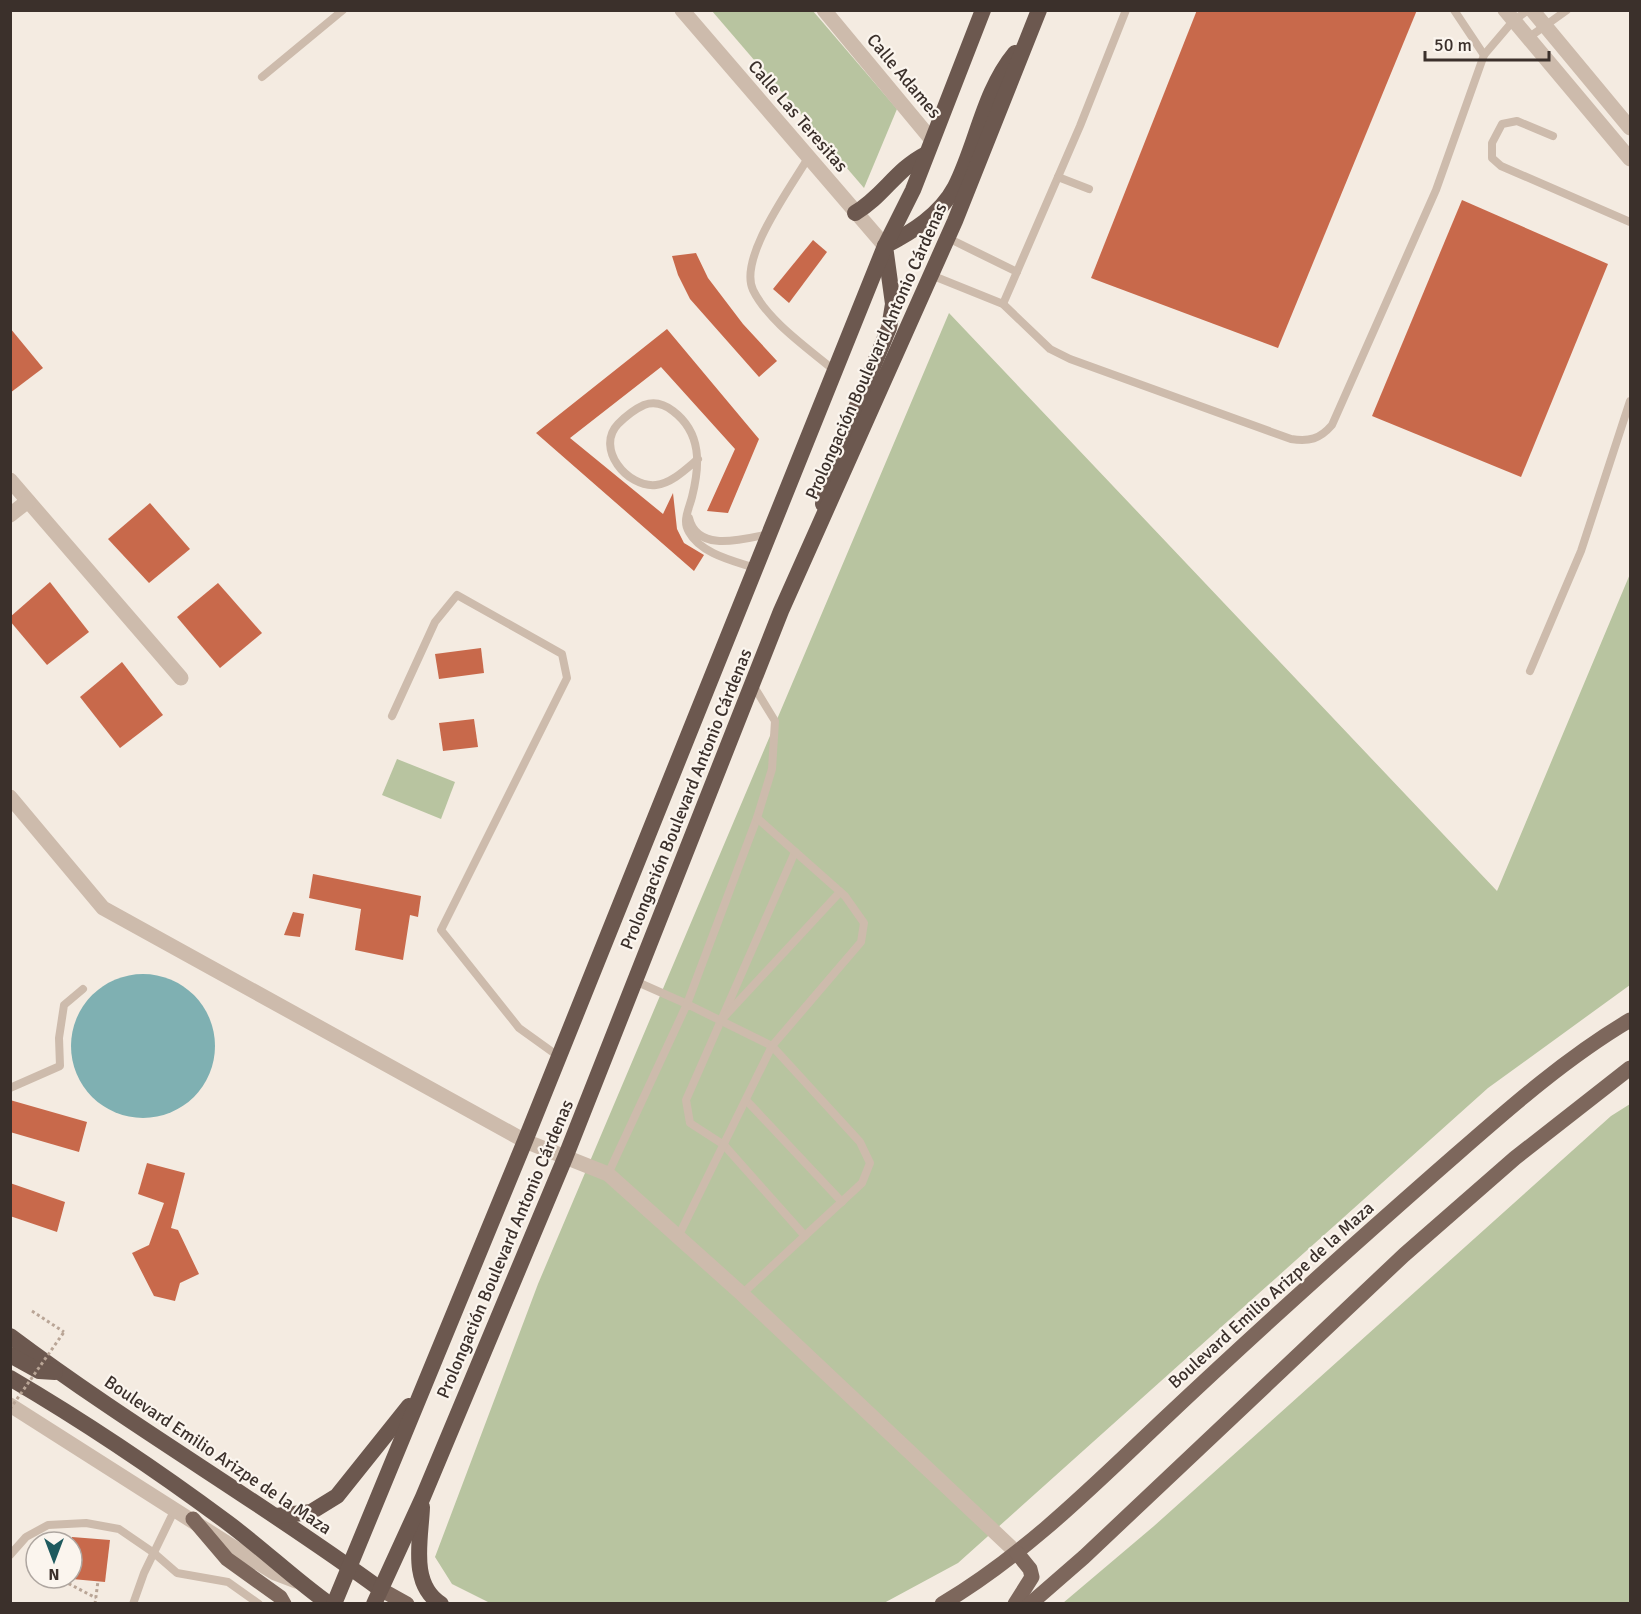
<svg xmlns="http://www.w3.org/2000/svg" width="1641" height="1614" font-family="Signika,sans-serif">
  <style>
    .green { fill: #b8c4a0 }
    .water { fill: #7fb0b2 }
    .building { fill: #c8694b }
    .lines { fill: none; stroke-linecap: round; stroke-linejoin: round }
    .path { stroke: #b9a596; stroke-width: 3; stroke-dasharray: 3 3; stroke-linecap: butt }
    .service { stroke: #cdbbac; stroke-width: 8 }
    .minor { stroke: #cdbbac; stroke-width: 15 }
    .tertiary { stroke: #cdbbac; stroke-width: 15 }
    .primary { stroke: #7d675c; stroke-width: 15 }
    .trunk { stroke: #6c584f; stroke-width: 16 }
    .path-bridge { stroke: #b9a596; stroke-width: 3; stroke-dasharray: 3 3; stroke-linecap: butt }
    .labels { text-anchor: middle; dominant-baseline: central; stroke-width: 4.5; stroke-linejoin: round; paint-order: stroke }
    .street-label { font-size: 18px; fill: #3b302b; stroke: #fbf5ee }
  </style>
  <rect width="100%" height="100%" fill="#f4ebe1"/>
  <g class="green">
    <polygon points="712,11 813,11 897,109 864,188"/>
    <polygon points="949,313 1497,891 1630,574 1630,985 1488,1088 958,1563 884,1603 492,1604 452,1584 435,1557 538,1284"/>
    <polygon points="397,759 455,782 441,819 382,795"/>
    <polygon points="1630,1104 1630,1603 1063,1603 1154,1526 1611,1116"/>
  </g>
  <circle class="water" cx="143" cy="1046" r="72"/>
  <g class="building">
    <polygon points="1197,10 1417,10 1278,348 1091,278"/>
    <polygon points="1462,200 1608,264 1521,477 1372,416"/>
    <polygon points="813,240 827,252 789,303 773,289"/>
    <polygon points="696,253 708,278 743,324 777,361 759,377 690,299 678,275 672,256"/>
    <polygon points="10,328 43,368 10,393"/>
    <polygon points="667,329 759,439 728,513 707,511 735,449 661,367 570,438 663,514 673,493 677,529 684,543 704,555 694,571 536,433"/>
    <polygon points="150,503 190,549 149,583 108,539"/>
    <polygon points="50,582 89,632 47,665 10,621 10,617"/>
    <polygon points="218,583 262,633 220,668 177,617"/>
    <polygon points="481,648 484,673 439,679 435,654"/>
    <polygon points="122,662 163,715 120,748 80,697"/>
    <polygon points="474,719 478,747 443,751 439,723"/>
    <polygon points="313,874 421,896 418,917 410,915 403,960 355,950 361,909 309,898"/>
    <polygon points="293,912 304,914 300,937 284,935"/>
    <polygon points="10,1100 87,1122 79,1152 10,1132"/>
    <polygon points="147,1163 185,1173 171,1228 178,1230 199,1274 180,1283 175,1301 154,1296 132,1253 149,1245 164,1203 138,1194"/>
    <polygon points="10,1183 65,1202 57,1232 10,1216"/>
    <polygon points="72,1537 110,1540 105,1582 72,1579"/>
  </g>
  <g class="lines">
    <g class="path">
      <polyline points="32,1311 64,1332"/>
      <polyline points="58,1578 96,1598"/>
      <polyline points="95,1604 98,1581"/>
    </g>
    <g class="service">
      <polyline points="1454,10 1484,55"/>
      <polyline points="1528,38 1567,10"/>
      <polyline points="262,77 343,10"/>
      <polyline points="1553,136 1517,121 1502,124 1492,143 1492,158 1501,166 1630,222"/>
      <path d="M808,158C791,187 738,258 753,290C768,321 809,349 835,371"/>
      <polyline points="1058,177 1089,189"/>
      <polyline points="948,238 1017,272"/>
      <path d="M931,275L1003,304L1050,349L1070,359L1291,439C1309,442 1320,439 1332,425L1436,190L1484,55L1513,21L1528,10"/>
      <polyline points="1003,304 1080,126 1126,10"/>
      <path d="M698,459C686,469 672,483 656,485C627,488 595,448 618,424C625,417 635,409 644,405C655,401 664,404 673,411C702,433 700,465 692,497C689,509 682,521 689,532C701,554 734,561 755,568"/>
      <path d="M689,518C697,553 743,539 769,534"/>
      <polyline points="1530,671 1581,551 1630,401"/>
      <polyline points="392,716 435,622 457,595 562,654 567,678 441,930 519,1028 558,1056"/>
      <polyline points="795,852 686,1100 690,1123 724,1145 805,1236"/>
      <polyline points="635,981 687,1004 757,818 772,769 775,721 753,685"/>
      <polyline points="724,1017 840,892"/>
      <polyline points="10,1088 60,1066 59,1038 64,1005 83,989"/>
      <polyline points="746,1100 842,1202"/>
      <polyline points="608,1174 687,1004 772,1046 860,1142 870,1163 862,1183 742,1294"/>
      <polyline points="678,1237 772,1046 861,942 864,923 845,896 757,818"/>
      <polyline points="10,1555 26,1537 48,1525 86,1523 119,1529 154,1553 177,1573 228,1582 259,1604"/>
      <polyline points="133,1604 144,1573 175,1509"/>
    </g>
    <g class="minor">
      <polyline points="824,10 931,139"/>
      <polyline points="10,480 181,678"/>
      <polyline points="10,515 28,501"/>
      <polyline points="10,797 103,908 525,1141 608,1174 742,1294 1017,1553"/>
    </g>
    <g class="tertiary">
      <polyline points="682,10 885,246"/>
      <polyline points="1505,10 1630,159"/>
      <polyline points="1532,10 1630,128"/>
      <polyline points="10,1405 252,1559 275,1573 296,1581"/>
    </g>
    <g class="primary">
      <polyline points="193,1519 227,1559 280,1597 284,1604"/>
      <polyline points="380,1589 407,1604"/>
      <path d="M942,1604C1026,1554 1094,1485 1165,1418C1253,1335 1343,1254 1434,1174C1496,1120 1559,1062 1630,1020"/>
      <polyline points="1015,1604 1032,1577 1030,1569 1017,1553"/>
      <polyline points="1030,1604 1084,1557 1404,1255 1515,1158 1630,1068"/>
    </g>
    <g class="trunk">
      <path d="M855,213C884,196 895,170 926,154"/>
      <path d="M823,504L829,473L889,328L893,304L885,246C912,232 940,215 955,187C977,144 983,92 1015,53"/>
      <path d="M10,1336C130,1426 260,1501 380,1589"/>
      <polyline points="10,1355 39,1371 55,1372"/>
      <path d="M10,1378C85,1422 158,1471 228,1523C263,1549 294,1579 329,1604"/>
      <path d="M422,1507C421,1538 409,1584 441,1604"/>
      <polyline points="276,1516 311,1512 337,1496 409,1406"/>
      <polyline points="334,1604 525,1141 885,246 913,190 983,10"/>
      <polyline points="374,1604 423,1497 565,1158 781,611 955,221 1039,10"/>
    </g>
    <polyline class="path-bridge" points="10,1409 64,1332"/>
  </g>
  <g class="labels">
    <g class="street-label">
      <text transform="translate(904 76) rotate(50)">Calle Adames</text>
      <text transform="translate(798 116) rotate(49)">Calle Las Teresitas</text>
      <text transform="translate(876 351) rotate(-66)">Prolongación Boulevard Antonio Cárdenas</text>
      <text transform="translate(686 799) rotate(-68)">Prolongación Boulevard Antonio Cárdenas</text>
      <text transform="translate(505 1249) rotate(-67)">Prolongación Boulevard Antonio Cárdenas</text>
      <text transform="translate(1271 1295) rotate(-42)">Boulevard Emilio Arizpe de la Maza</text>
      <text transform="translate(218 1455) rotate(34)">Boulevard Emilio Arizpe de la Maza</text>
    </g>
  </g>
  <rect width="1641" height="1614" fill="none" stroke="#3b302b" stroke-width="24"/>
  <g transform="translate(54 1560) rotate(180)"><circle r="28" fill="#fbf5ee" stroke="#aea6a0" stroke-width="1.5"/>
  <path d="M0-4.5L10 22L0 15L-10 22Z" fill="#1f5a5e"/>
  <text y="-9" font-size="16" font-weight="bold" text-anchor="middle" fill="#3b302b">N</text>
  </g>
  <path d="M1425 51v9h124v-9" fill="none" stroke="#3b302b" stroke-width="3"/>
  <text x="1434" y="51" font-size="18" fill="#3b302b" stroke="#fbf5ee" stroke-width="4.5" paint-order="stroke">50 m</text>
</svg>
